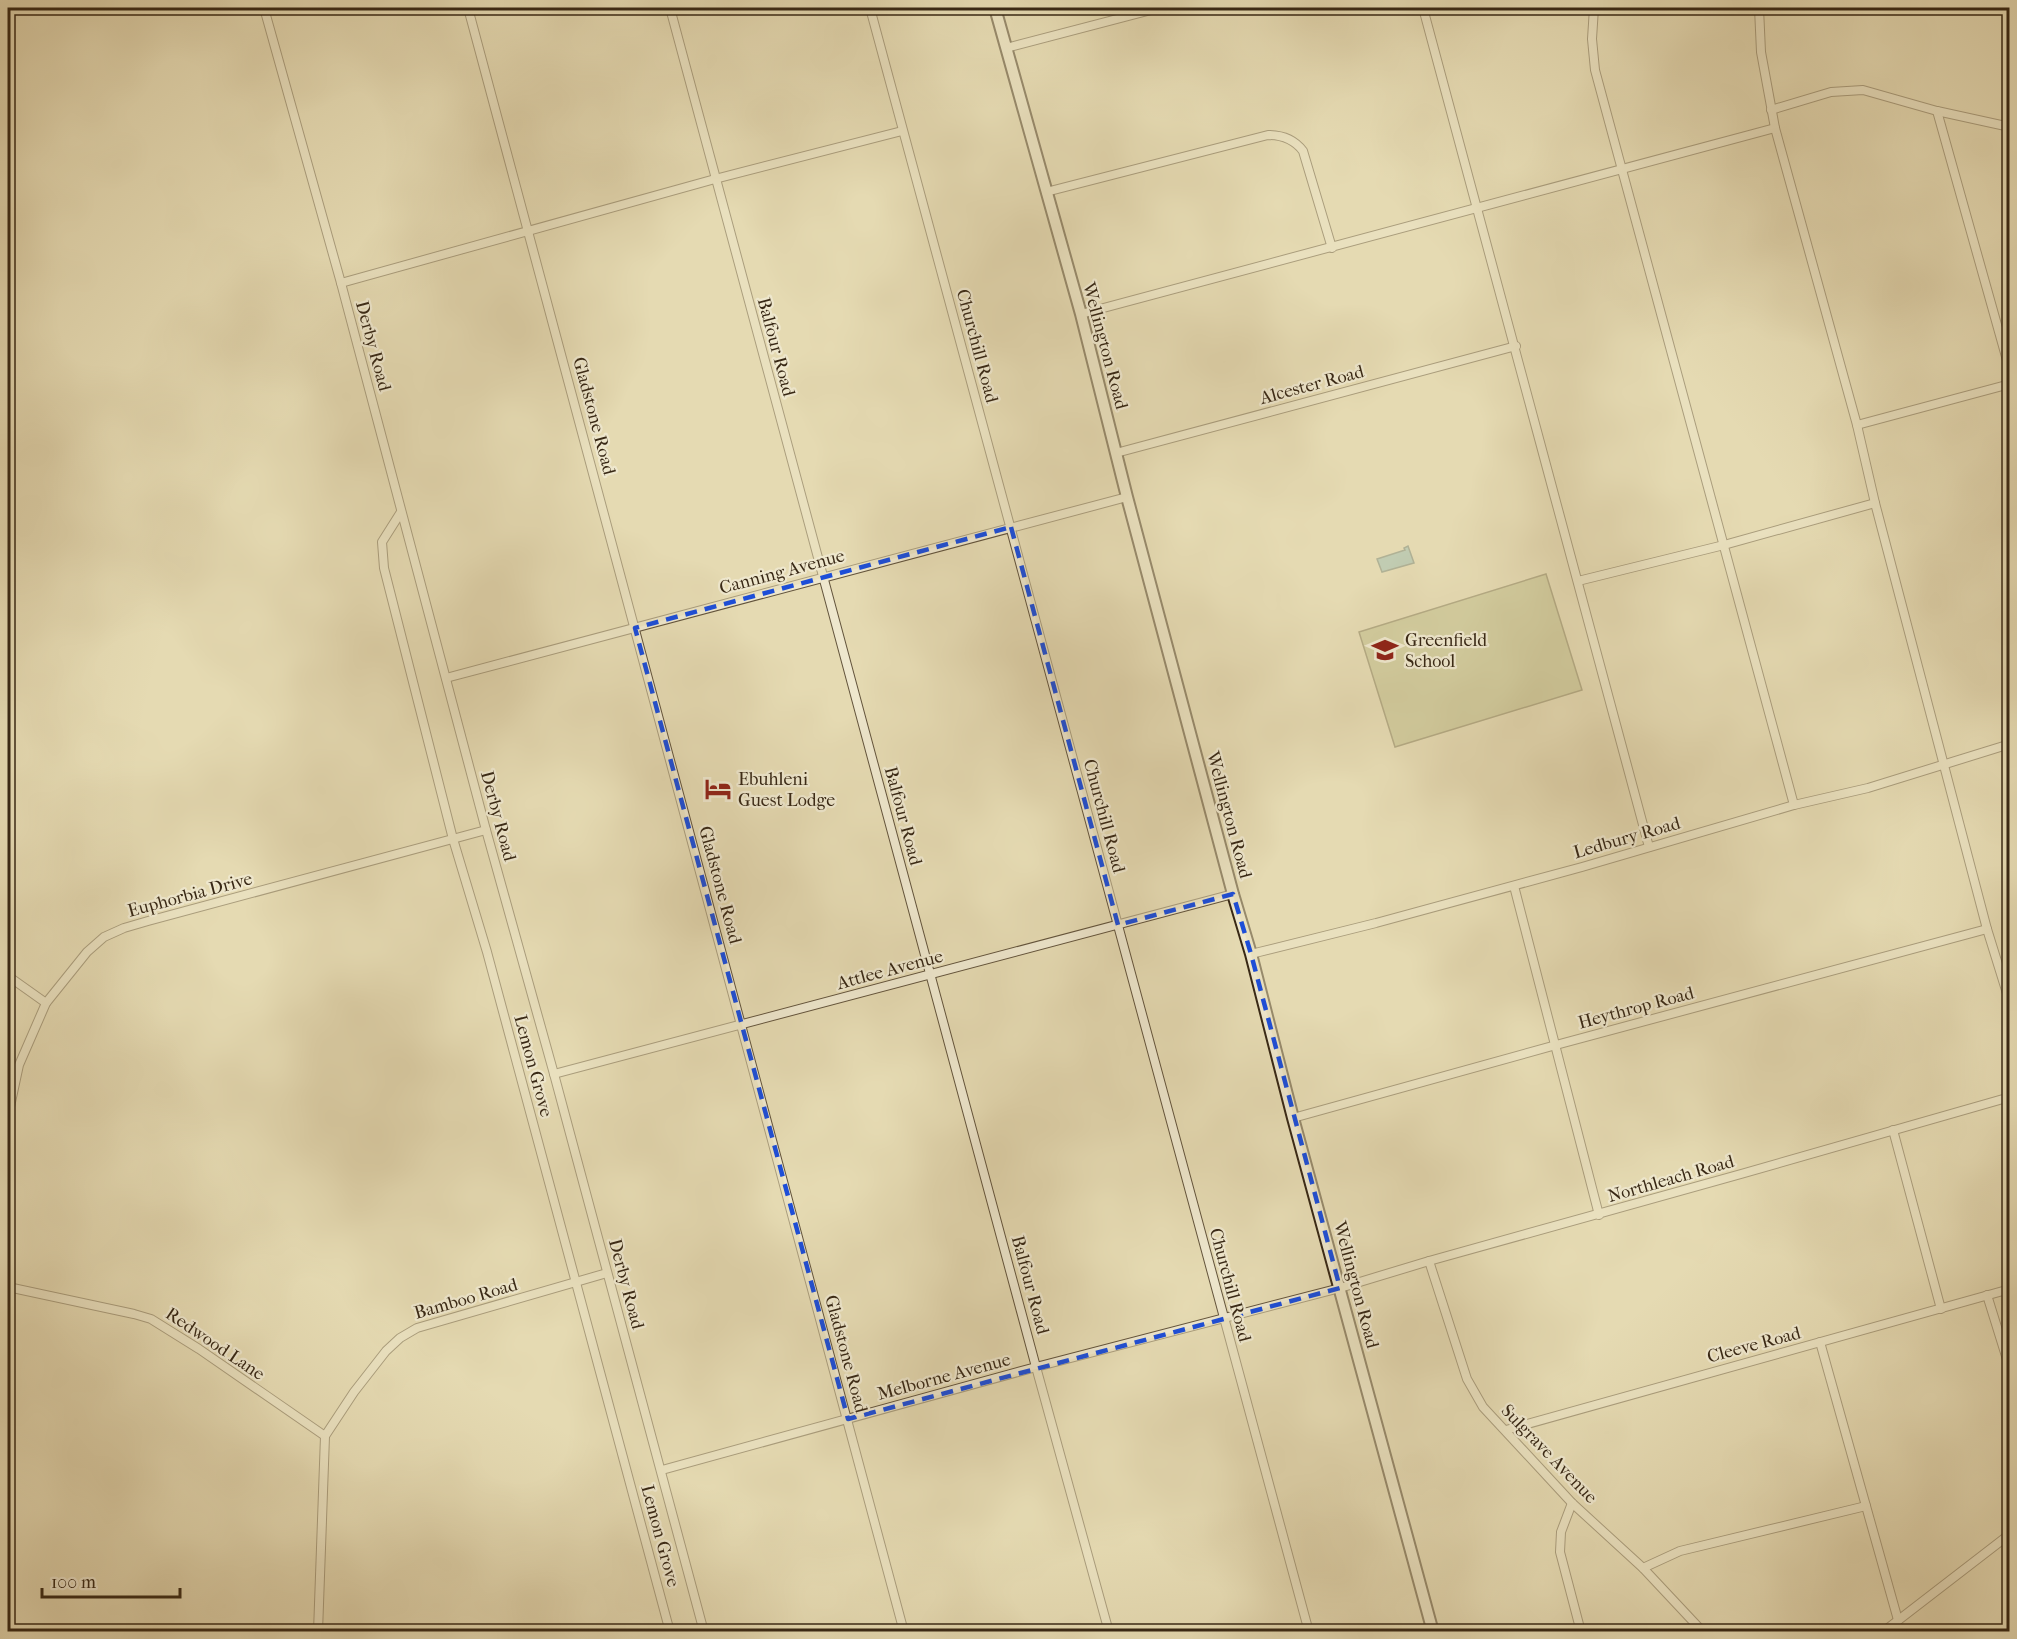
<svg xmlns="http://www.w3.org/2000/svg" width="2017" height="1639" font-family="'IM FELL French Canon',serif">
  <style>
    .green { fill: #bcbd87; stroke: #7a724e; stroke-width: 1.5 }
    .water { fill: #96bab1; stroke: #708073; stroke-width: 1.5 }
    .lines { fill: none; stroke-linecap: round; stroke-linejoin: round }
    .minor-casing { stroke: #63543c; stroke-width: 10 }
    .secondary-casing { stroke: #382815; stroke-width: 14 }
    .minor { stroke: #eee7cd; stroke-width: 8 }
    .secondary { stroke: #eee7cd; stroke-width: 10 }
    .marked { fill: none; stroke: #1d4ed8; stroke-width: 4.5; stroke-dasharray: 12 8; stroke-linejoin: round }
    .labels { text-anchor: middle; dominant-baseline: central; stroke-width: 4.5; stroke-linejoin: round; paint-order: stroke }
    .street-label { font-size: 18px; fill: #382815; stroke: #eee7cd }
    .poi-label { font-size: 18px; fill: #382815; stroke: #eee7cd; text-anchor: start }
  </style>
  <rect width="100%" height="100%" fill="#e5dab2"/>
  <filter id="stains"><feTurbulence type="fractalNoise" baseFrequency=".00333" numOctaves="4"/><feColorMatrix values="0 0 0 0 .2 0 0 0 0 .09 0 0 0 0 .02 0 0 0 .5 -.17"/></filter>
  <radialGradient id="worn" r=".72"><stop offset=".6" stop-color="#630" stop-opacity="0"/><stop offset="1" stop-color="#630" stop-opacity=".3"/></radialGradient>
  <polygon class="green" points="1546,574 1582,690 1395,747 1359,632"/>
  <polygon class="water" points="1408,546 1414,563 1382,572 1377,559 1405,550 1404,548"/>
  <g class="lines">
    <g class="minor-casing">
      <g id="minor">
        <polyline points="264,8 341,283 486,830 554,1074 704,1632"/>
        <polyline points="468,8 904,1632"/>
        <polyline points="670,8 1036,1367 1109,1632"/>
        <polyline points="870,8 1309,1632"/>
        <polyline points="1423,8 1649,847"/>
        <polyline points="1594,8 1592,39 1595,70 1794,805"/>
        <polyline points="1759,8 1761,52 1775,128 1857,425 1875,503 1987,929 2010,1003"/>
        <polyline points="1006,48 1159,8"/>
        <polyline points="1771,110 1831,92 1863,90 1937,111 2010,127"/>
        <polyline points="1937,111 2010,371"/>
        <path d="M1046,192L1268,135C1282,135 1294,139 1303,151L1332,248"/>
        <polyline points="341,283 715,179 902,131"/>
        <polyline points="1081,314 1775,128"/>
        <polyline points="1857,425 2010,384"/>
        <polyline points="1116,453 1516,346"/>
        <polyline points="401,512 382,542 384,568 453,839 487,952 670,1632"/>
        <polyline points="1578,581 1724,545 1875,503"/>
        <polyline points="446,678 1127,497"/>
        <polyline points="1514,886 1599,1215"/>
        <polyline points="1251,954 1376,923 1582,867 1794,805 1868,788 2010,744"/>
        <polyline points="8,976 46,1003"/>
        <polyline points="554,1074 1233,894"/>
        <polyline points="8,1116 19,1065 46,1003 87,952 104,937 124,928 148,921 486,830"/>
        <polyline points="1293,1118 1556,1045 1987,929"/>
        <polyline points="1893,1130 1941,1309"/>
        <polyline points="1429,1261 1467,1379 1483,1407 1572,1503 1643,1568 1703,1632"/>
        <polyline points="8,1287 134,1314 151,1319 199,1349 325,1436"/>
        <polyline points="1987,1295 2010,1369"/>
        <polyline points="1820,1342 1898,1620"/>
        <polyline points="1506,1430 2010,1289"/>
        <polyline points="662,1470 1036,1367 1340,1288 1429,1261 1741,1174 2010,1097"/>
        <polyline points="1572,1503 1561,1532 1560,1552 1581,1632"/>
        <polyline points="1643,1568 1680,1551 1866,1506"/>
        <polyline points="318,1632 325,1436 354,1392 386,1351 400,1338 417,1328 607,1273"/>
        <polyline points="1883,1632 2010,1534"/>
      </g>
    </g>
    <g class="secondary-casing">
      <polyline id="secondary" points="995,8 1081,314 1127,497 1233,894 1251,954 1293,1118 1433,1632"/>
    </g>
    <use href="#minor" class="minor"/>
    <use href="#secondary" class="secondary"/>
  </g>
  <path d="M0 0H2017V1639H0ZM1011,527L1118,925L1233,894L1251,954L1340,1288L848,1419L635,628Z" fill="#e5dab2" fill-opacity=".55" fill-rule="evenodd"/>
  <path class="marked" d="M1011,527L1118,925L1233,894L1251,954L1340,1288L848,1419L635,628Z"/>
  <defs>
    <g id="school-bare" transform="scale(2.07)"><path d="M0-5L7-2L0 1L-7-2ZM-4 1L0 2.5L4 1V4Q0 6-4 4Z" fill="#8f2418" stroke="#eee7cd" stroke-width="2.5" paint-order="stroke"/></g>
    <g id="hotel-bare" transform="scale(2.07)"><path d="M-6-4.5h1.5V1H6V5H4.5V3h-9V5H-6ZM-4 0a1.8 1.8 0 1 1 3.6 0ZM.5 0V-2.5h3Q6-2.5 6 0Z" fill="#8f2418" stroke="#eee7cd" stroke-width="2.5" paint-order="stroke"/></g>
  </defs>
  <g fill-rule="evenodd">
    <use href="#school-bare" x="1385" y="650"/>
    <use href="#hotel-bare" x="718" y="789"/>
  </g>
  <g class="labels">
    <g class="street-label">
      <text transform="translate(373 346) rotate(75)">Derby Road</text>
      <text transform="translate(977 346) rotate(75)">Churchill Road</text>
      <text transform="translate(1105 346) rotate(75)">Wellington Road</text>
      <text transform="translate(776 347) rotate(75)">Balfour Road</text>
      <text transform="translate(1312 385) rotate(-15)">Alcester Road</text>
      <text transform="translate(594 416) rotate(75)">Gladstone Road</text>
      <text transform="translate(782 572) rotate(-15)">Canning Avenue</text>
      <text transform="translate(1229 815) rotate(75)">Wellington Road</text>
      <text transform="translate(498 816) rotate(75)">Derby Road</text>
      <text transform="translate(903 816) rotate(75)">Balfour Road</text>
      <text transform="translate(1104 816) rotate(75)">Churchill Road</text>
      <text transform="translate(1627 838) rotate(-16)">Ledbury Road</text>
      <text transform="translate(720 885) rotate(75)">Gladstone Road</text>
      <text transform="translate(190 895) rotate(-15)">Euphorbia Drive</text>
      <text transform="translate(890 970) rotate(-15)">Attlee Avenue</text>
      <text transform="translate(1636 1008) rotate(-15)">Heythrop Road</text>
      <text transform="translate(533 1066) rotate(75)">Lemon Grove</text>
      <text transform="translate(1671 1179) rotate(-16)">Northleach Road</text>
      <text transform="translate(626 1284) rotate(75)">Derby Road</text>
      <text transform="translate(1030 1285) rotate(75)">Balfour Road</text>
      <text transform="translate(1230 1285) rotate(75)">Churchill Road</text>
      <text transform="translate(1356 1285) rotate(75)">Wellington Road</text>
      <text transform="translate(466 1299) rotate(-16)">Bamboo Road</text>
      <text transform="translate(215 1344) rotate(34)">Redwood Lane</text>
      <text transform="translate(1754 1345) rotate(-15)">Cleeve Road</text>
      <text transform="translate(846 1354) rotate(75)">Gladstone Road</text>
      <text transform="translate(944 1377) rotate(-15)">Melborne Avenue</text>
      <text transform="translate(1549 1454) rotate(46)">Sulgrave Avenue</text>
      <text transform="translate(660 1536) rotate(75)">Lemon Grove</text>
    </g>
    <g class="poi-label">
      <text x="1405" y="640">Greenfield<tspan x="1405" dy="21">School</tspan></text>
      <text x="738" y="779">Ebuhleni<tspan x="738" dy="21">Guest Lodge</tspan></text>
    </g>
  </g>
  <rect width="2017" height="1639" fill="none" stroke="#e5dab2" stroke-width="30"/>
  <rect x="9" y="9" width="1999" height="1621" fill="none" stroke="#382815" stroke-width="3"/>
  <rect x="15" y="15" width="1987" height="1609" fill="none" stroke="#382815" stroke-width="1.5"/>
  <path d="M42 1588v9h138v-9" fill="none" stroke="#382815" stroke-width="3"/>
  <text x="51" y="1588" font-size="18" fill="#382815" stroke="#eee7cd" stroke-width="4.5" paint-order="stroke">100 m</text>
  <rect width="100%" height="100%" filter="url(#stains)"/>
  <rect width="100%" height="100%" fill="url(#worn)"/>
</svg>
